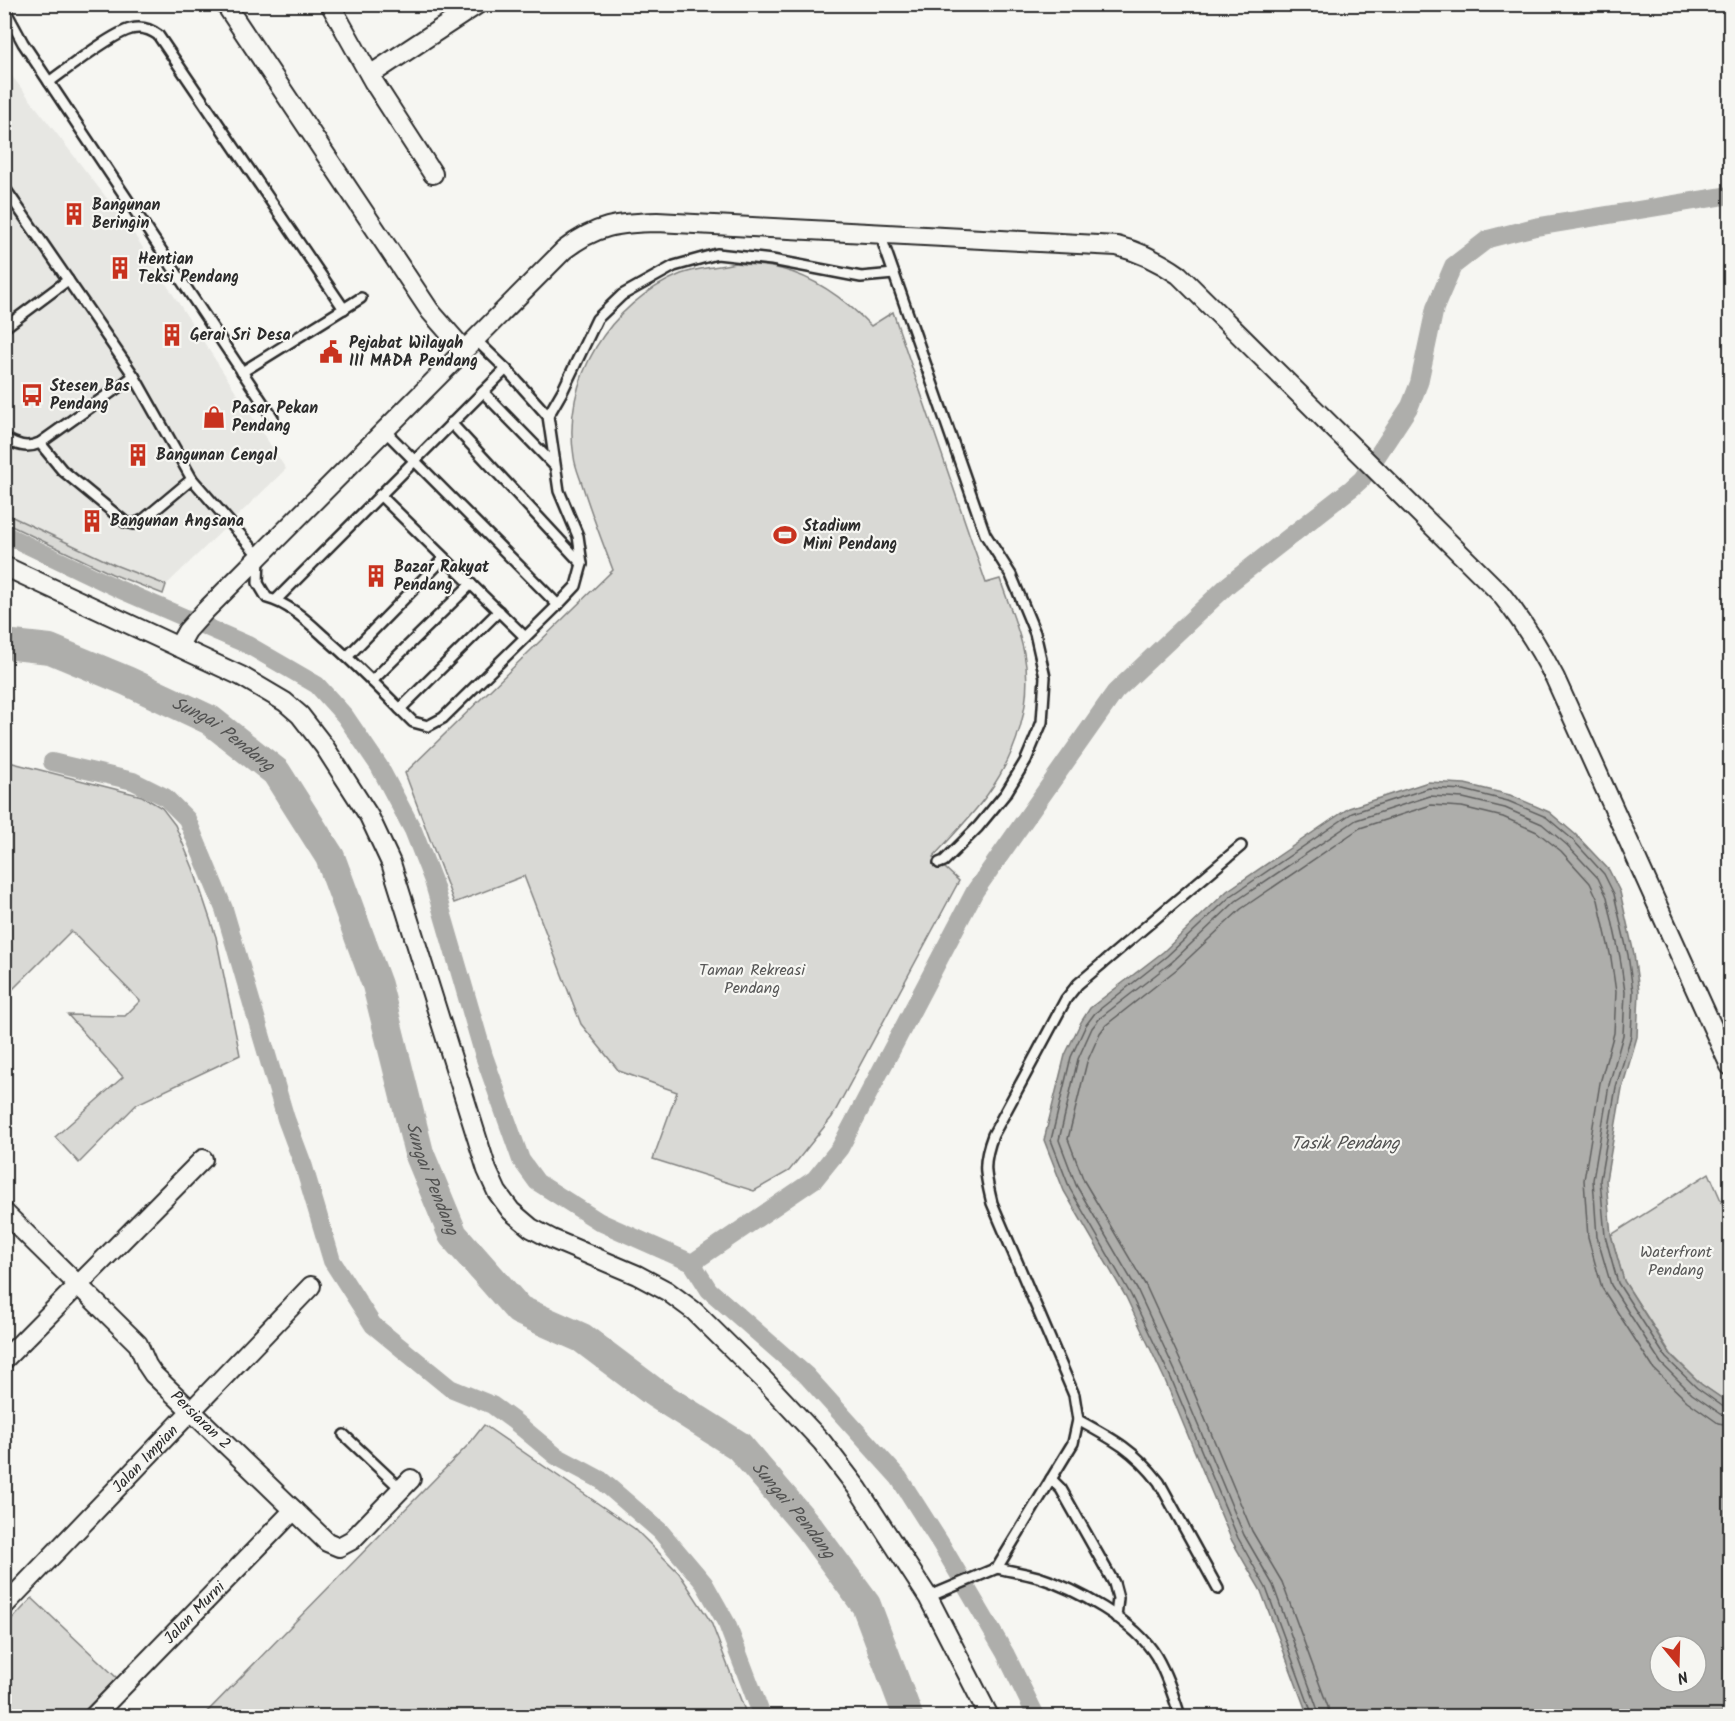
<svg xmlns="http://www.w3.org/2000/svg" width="1735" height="1721" font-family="Kalam,sans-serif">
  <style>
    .built { fill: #e7e7e3 }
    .green { fill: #d9d9d5; stroke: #828280; stroke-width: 1.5 }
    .water { fill: #aeaeab; stroke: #7a7a78; stroke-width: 1.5; fill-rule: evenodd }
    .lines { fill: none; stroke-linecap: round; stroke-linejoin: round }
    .shore { stroke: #5f5f5e; stroke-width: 1.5 }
    .canal { stroke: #aeaeab; stroke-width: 18 }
    .river { stroke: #aeaeab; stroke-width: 30 }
    .service-casing { stroke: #2b2b2b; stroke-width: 14 }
    .minor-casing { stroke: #2b2b2b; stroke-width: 22 }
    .service { stroke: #f6f6f2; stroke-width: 9 }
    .minor { stroke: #f6f6f2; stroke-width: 18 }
    .labels { text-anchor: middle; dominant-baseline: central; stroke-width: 4.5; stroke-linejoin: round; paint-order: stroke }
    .poi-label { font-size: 16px; font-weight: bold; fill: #2b2b2b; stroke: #f6f6f2; text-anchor: start }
    .park-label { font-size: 16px; fill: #565656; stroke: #f6f6f2 }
    .street-label { font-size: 16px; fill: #2b2b2b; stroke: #f6f6f2 }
    .water-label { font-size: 18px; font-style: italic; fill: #525251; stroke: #f6f6f2 }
  </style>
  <rect width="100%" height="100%" fill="#f6f6f2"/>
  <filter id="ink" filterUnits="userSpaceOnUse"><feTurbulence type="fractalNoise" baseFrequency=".0167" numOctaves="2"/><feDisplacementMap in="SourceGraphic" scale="12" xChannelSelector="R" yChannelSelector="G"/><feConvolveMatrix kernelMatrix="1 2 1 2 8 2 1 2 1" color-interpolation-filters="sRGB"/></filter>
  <g filter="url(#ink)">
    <polygon class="built" points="4,66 130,228 286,469 166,585 115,565 5,513"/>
    <g class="green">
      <path d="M735,263C750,265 767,265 781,269C817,278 846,300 871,326L893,312L986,583L1000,579C1008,603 1019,628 1024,653C1034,702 1016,755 987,795C971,817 951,837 933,857L959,881L832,1117L789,1171L754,1191L653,1159L677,1092L619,1071L581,1024L524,876L454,903L405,773L613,570C602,541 591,513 582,484C579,475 575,466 574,457C561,379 610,303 681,274C697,268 718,267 735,263Z"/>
      <polygon points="4,513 115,565 166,585 163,594 112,574 5,523"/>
      <polygon points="5,761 142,796 162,808 175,825 193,868 216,937 240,1055 137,1104 79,1163 55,1137 123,1077 68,1015 125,1016 140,1001 71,931 5,997"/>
      <polygon points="1709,1173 1730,1221 1730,1404 1701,1384 1671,1354 1624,1281 1611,1235"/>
      <polygon points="484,1425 635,1529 679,1573 711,1622 747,1716 203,1716 469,1444"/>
      <polygon points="32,1598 117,1678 79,1716 5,1716 5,1627"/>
    </g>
    <path class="water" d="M1428,782L1465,784L1510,795L1549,812L1576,835L1609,870L1620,892L1634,954L1639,991L1637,1037L1622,1088L1606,1180L1611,1235L1624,1281L1670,1354L1701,1384L1730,1404V1716H1308L1261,1591L1232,1541L1165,1380L1126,1297L1064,1191L1044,1140L1065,1055L1081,1022L1090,1008L1163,952L1227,891L1290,848L1349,808ZM1660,1646H1696V1682H1660Z"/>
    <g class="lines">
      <g class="shore">
        <polyline points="1313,1716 1266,1588 1238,1538 1171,1378 1131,1295 1070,1189 1051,1140 1071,1057 1086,1025 1095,1013 1167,956 1231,896 1352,813 1429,788 1464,790 1508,801 1546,817 1572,839 1604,874 1614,894 1628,955 1633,991 1631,1036 1616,1087 1600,1180 1605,1236 1618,1283 1666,1358 1697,1388 1725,1408 1730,1409"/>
        <polyline points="1320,1716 1273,1585 1244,1535 1177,1375 1138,1291 1076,1185 1059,1140 1078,1059 1092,1028 1100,1018 1172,962 1236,901 1356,820 1430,796 1463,798 1505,808 1542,824 1567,845 1598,878 1607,897 1620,957 1625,992 1623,1035 1609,1085 1593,1180 1597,1237 1611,1285 1661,1363 1692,1394 1721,1414 1730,1416"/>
        <polyline points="1329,1716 1328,1707 1282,1582 1252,1531 1185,1371 1146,1286 1084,1181 1068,1139 1087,1062 1100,1033 1106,1025 1177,969 1241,909 1360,828 1431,805 1462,807 1503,817 1537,832 1561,851 1590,883 1598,900 1611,958 1616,992 1614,1033 1600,1083 1584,1180 1588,1238 1602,1288 1654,1369 1687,1401 1718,1423 1730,1425"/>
      </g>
      <g class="canal">
        <polyline points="4,534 121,590 248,645 317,685 345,716 379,766 413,830 433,881 484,1056 521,1160 537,1182 600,1222 692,1263 709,1290 806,1375 899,1478 941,1544 1005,1653 1036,1716"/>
        <polyline points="52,762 133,781 165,797 187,819 224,909 286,1119 304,1167 332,1261 373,1325 450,1388 492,1405 514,1421 556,1456 601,1480 660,1531 704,1583 727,1624 762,1716"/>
        <polyline points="692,1263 815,1179 840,1148 975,891 1115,692 1229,584 1352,488 1362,479 1410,406 1419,383 1435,308 1453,266 1488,239 1535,227 1730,195"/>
      </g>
      <path class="river" id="s1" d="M4,644L50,649L127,681L210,720L276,772L330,857L377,985L419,1153L453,1235L519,1310L582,1338L655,1393L739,1446L809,1528L866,1605L908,1716"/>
      <g class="service-casing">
        <g id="service">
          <polyline points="4,8 23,43 273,418"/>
          <path d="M49,82C67,69 113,33 131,29C142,26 150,29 158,35L344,309"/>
          <path d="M4,187L134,376L192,479L259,556L258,583L267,598C291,604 310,624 328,640C358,666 385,694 413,722L428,726L443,718L558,605L576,586L582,564L578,536L559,491L548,416L506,369L475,339"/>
          <polyline points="880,234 985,534 1011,575 1035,633 1045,677 1042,722 1026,760 1006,793 978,827 944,861 939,863"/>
          <polyline points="4,328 68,280"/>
          <polyline points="242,372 361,298"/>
          <polyline points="483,392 554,465"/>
          <polyline points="548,416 563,390 597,319 622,295 674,266 717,254 772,260 861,277 894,274"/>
          <polyline points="451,423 582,564"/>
          <polyline points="385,431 558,605"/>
          <path d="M4,438C17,445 26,449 40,443L134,376"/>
          <polyline points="40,443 62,470 125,522 134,524 143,520 192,479"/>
          <polyline points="380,495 525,637"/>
          <polyline points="276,600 506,369"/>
          <polyline points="347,657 444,558"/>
          <polyline points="372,681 471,584"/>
          <polyline points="400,709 499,611"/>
          <path d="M1078,1420C1113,1439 1134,1450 1159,1482L1218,1589"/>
          <polyline points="344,1435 401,1489"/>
          <polyline points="1051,1479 1061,1489 1114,1583 1118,1598 1116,1617"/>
          <path d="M997,1568C1010,1571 1024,1573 1038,1577C1076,1589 1135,1621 1156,1656C1167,1675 1173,1695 1180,1716"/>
          <path d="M928,1597L997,1568L1073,1443L1078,1420L1074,1395L992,1203C985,1174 982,1164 993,1135L1066,999L1078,984L1241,846"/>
        </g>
      </g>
      <g class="minor-casing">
        <g id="minor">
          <polyline points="225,4 430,311 464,350"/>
          <polyline points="330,4 373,81 433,174"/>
          <polyline points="370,75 478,4"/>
          <polyline points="4,566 241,676 285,702 300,715 324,746 369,816 391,863 487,1170 497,1192 511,1211 531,1228 552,1239 637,1275 667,1291 694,1311 764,1380 822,1442 858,1489 928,1597 989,1716"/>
          <path d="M178,647L187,631L204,612L564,250C596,225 618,223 657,222L1117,246C1141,252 1159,261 1179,275L1500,593C1522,620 1539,647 1555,678L1730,1066"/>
          <path id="s2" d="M4,1212L138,1344L147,1365L153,1374L327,1542L339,1547L352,1540L411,1479"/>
          <polyline points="4,1360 203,1159"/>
          <path id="s3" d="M4,1606L311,1286"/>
          <path id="s4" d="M94,1716L294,1510"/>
        </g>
      </g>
      <use href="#service" class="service"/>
      <use href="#minor" class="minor"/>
    </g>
  </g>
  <defs>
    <g id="building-bare" transform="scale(1.8)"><path d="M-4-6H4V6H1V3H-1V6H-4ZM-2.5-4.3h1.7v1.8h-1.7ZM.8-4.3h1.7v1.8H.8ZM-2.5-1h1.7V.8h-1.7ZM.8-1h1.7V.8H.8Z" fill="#c8321e" stroke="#f6f6f2" stroke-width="2.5" paint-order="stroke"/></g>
    <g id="civic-bare" transform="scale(1.8)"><path d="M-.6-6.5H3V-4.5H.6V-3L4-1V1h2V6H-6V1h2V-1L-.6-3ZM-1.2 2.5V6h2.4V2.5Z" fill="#c8321e" stroke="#f6f6f2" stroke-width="2.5" paint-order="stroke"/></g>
    <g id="bus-bare" transform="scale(1.8)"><path d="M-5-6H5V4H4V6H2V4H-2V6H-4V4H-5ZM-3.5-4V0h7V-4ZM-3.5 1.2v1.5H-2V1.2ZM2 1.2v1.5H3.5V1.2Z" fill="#c8321e" stroke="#f6f6f2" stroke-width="2.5" paint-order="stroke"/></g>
    <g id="shop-bare" transform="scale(1.8)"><path d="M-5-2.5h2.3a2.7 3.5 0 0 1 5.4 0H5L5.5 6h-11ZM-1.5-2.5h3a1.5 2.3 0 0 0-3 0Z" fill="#c8321e" stroke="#f6f6f2" stroke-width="2.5" paint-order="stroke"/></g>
    <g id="stadium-bare" transform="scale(1.8)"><path d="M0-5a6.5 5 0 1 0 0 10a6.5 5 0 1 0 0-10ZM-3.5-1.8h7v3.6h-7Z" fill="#c8321e" stroke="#f6f6f2" stroke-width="2.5" paint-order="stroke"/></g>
  </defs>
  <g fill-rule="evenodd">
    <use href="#building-bare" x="74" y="214"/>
    <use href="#building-bare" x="120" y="268"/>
    <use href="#building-bare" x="172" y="335"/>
    <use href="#civic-bare" x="331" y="352"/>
    <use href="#bus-bare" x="32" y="395"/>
    <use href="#shop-bare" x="214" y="417"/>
    <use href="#building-bare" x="138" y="455"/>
    <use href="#building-bare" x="92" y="521"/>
    <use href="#stadium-bare" x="785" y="535"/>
    <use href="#building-bare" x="376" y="576"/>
  </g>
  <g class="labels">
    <g class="poi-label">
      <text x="92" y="205">Bangunan<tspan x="92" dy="18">Beringin</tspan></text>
      <text x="138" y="259">Hentian<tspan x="138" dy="18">Teksi Pendang</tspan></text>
      <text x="190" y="335">Gerai Sri Desa</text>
      <text x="349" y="343">Pejabat Wilayah<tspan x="349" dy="18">III MADA Pendang</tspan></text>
      <text x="50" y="386">Stesen Bas<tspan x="50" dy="18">Pendang</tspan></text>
      <text x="232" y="408">Pasar Pekan<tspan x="232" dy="18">Pendang</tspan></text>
      <text x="156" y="455">Bangunan Cengal</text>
      <text x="110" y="521">Bangunan Angsana</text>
      <text x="803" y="526">Stadium<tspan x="803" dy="18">Mini Pendang</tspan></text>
      <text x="394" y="567">Bazar Rakyat<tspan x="394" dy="18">Pendang</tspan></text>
    </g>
    <g class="park-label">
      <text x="752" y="970">Taman Rekreasi<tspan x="752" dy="18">Pendang</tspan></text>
      <text x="1676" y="1252">Waterfront<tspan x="1676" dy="18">Pendang</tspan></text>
    </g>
    <g class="street-label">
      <text stroke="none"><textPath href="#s2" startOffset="288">Persiaran 2</textPath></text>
      <text stroke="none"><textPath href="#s3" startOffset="204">Jalan Impian</textPath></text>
      <text stroke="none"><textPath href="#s4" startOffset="144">Jalan Murni</textPath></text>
    </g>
    <g class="water-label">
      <text stroke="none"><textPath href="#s1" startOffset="240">Sungai Pendang</textPath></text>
      <text x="1345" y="1144">Tasik Pendang</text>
      <text stroke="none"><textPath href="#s1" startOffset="744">Sungai Pendang</textPath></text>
      <text stroke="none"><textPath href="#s1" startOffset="1248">Sungai Pendang</textPath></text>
    </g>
  </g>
  <rect width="1735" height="1721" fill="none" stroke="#f6f6f2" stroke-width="24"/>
  <rect x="12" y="12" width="1711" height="1697" fill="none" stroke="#2b2b2b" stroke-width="2" filter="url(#ink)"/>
  <g transform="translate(1678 1664) rotate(161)"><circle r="28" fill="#f6f6f2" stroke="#a5a5a2" stroke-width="1.5"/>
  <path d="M0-4.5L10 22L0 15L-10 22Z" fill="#c8321e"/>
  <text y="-9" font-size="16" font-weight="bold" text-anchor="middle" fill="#2b2b2b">N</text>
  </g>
</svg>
